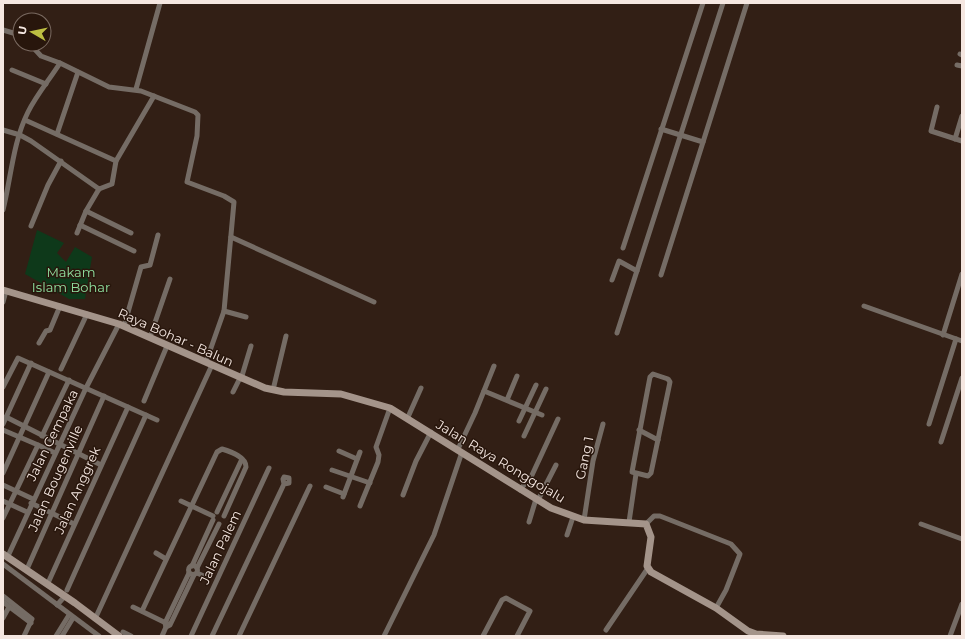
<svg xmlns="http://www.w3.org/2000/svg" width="965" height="639" font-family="Montserrat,sans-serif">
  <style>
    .green { fill: #0e391a }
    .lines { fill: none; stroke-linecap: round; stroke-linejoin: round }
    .street { stroke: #756c65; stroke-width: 5 }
    .secondary { stroke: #a4948a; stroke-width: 7 }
    .labels { text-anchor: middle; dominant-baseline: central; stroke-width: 3; stroke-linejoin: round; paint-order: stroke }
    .park-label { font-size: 13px; fill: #90e0a0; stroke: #28160c }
    .street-label { font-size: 13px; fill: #f5e7e1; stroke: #28160c }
  </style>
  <rect width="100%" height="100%" fill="#321f15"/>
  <polygon class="green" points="37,230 64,243 57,253 66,262 75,247 92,257 85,299 69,299 25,274"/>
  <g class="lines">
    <g class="street">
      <polyline points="3,30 20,35"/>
      <polyline points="30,44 41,56 60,63 109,87 141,91 195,112 198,115 197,136 187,182 224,196 234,202 224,311 206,362"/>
      <polyline points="960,54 962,55"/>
      <polyline points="957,65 962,66"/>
      <polyline points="12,70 46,84"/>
      <polyline points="136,89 160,3"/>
      <polyline points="937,107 931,131 962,141"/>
      <polyline points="25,120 116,161"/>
      <polyline points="661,129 703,142"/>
      <polyline points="3,130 20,135 31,141 99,189"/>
      <polyline points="57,134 78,72"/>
      <polyline points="955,139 962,116"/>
      <polyline points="99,189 112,184 116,161 154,96"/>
      <polyline points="99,189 86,211 131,233"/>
      <path d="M3,210C11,178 13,142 28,112C37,94 50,79 60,63"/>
      <polyline points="80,225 134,251"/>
      <polyline points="31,226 48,185 61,161"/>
      <polyline points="77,233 86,211"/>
      <polyline points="231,237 374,302"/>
      <polyline points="623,248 703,3"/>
      <polyline points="661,275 747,3"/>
      <polyline points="612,280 619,261 637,271"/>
      <polyline points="3,302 6,291"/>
      <polyline points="864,306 962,341"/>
      <polyline points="224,311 246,317"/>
      <polyline points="124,326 141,267 150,265 158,235"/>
      <polyline points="617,333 723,3"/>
      <polyline points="943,335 962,274"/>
      <polyline points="150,337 170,279"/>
      <polyline points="39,343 46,331 50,330 60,306"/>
      <polyline points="61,369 87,314"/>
      <polygon points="653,374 668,379 670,382 651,473 648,476 632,472 650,377"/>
      <polyline points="241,379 251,346"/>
      <polyline points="3,387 18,358 157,420"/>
      <polyline points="273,390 286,336"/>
      <polyline points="484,391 542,415"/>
      <polyline points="233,392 240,378"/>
      <polyline points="507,400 517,376"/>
      <polyline points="144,401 167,346"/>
      <polyline points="6,417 101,465"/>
      <polyline points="408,417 421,388"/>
      <polyline points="519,421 536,385"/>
      <polyline points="3,424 31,363"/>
      <polyline points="929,424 956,339"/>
      <polyline points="3,430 38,445 3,518"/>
      <polyline points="639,430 658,440"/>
      <polyline points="42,436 69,380"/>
      <polyline points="524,436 546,389"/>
      <polyline points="941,442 962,378"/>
      <polyline points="38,445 55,453"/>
      <polyline points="458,449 475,413 494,366"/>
      <polyline points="339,451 357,459"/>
      <polyline points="332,470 370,483"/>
      <polyline points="3,473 49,372"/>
      <polyline points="3,485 33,499"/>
      <polyline points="326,487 344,494"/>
      <polyline points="520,490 532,475 558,419"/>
      <polyline points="403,495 416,461 431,432"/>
      <polyline points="343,497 360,452"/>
      <polyline points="538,500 556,465"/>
      <polyline points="3,501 27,512"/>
      <polyline points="181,501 213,516"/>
      <polyline points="31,503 74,524"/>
      <polyline points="360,506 378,462 379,455 376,447 390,408"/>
      <polyline points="217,512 242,459"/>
      <polyline points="584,520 593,461 603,424"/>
      <polyline points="529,522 536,499"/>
      <polyline points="629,522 636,474"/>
      <polyline points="646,524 654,516 660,516 731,544 740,554 726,590 716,608"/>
      <polyline points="921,524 962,539"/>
      <polyline points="567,535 573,517"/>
      <polyline points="156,553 166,559"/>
      <polyline points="8,556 86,388 119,324"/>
      <polyline points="3,564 99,636"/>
      <circle cx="193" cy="570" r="4.5"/>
      <polyline points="192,566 213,520"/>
      <polyline points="197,568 219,524"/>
      <polyline points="27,569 104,396"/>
      <polyline points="197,573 206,577"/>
      <polyline points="48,583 128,407"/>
      <polyline points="67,590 146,415"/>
      <polyline points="3,596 32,619 24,636"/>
      <polyline points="3,602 31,623"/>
      <polyline points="57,605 65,596"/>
      <polyline points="133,607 168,624"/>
      <path d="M142,611L217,452L222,449C232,452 246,457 246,467L224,516"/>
      <polyline points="3,618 9,607"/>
      <polyline points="95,619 212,365"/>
      <polyline points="166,627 170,625 194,575"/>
      <polyline points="606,630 648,568"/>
      <polyline points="123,632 131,636"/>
      <polyline points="56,636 69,615"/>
      <polyline points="62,636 73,618"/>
      <polyline points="162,636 166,627 165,623 189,573"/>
      <polyline points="191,636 269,468"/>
      <polyline points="212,636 284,484 283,479 284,477 289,478 289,483 284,484"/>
      <polyline points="239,636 310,486"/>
      <polyline points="384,636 434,535 462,452"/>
      <polyline points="483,636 502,600 506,598 530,611 517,636"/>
      <polyline points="950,636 962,604"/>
    </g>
    <g class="secondary">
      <polyline points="3,290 119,324 265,388 284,392 341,394 390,408 551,508 584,520 646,524 651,537 647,566 651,572 716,608 748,631 756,634 783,636"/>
      <polyline points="3,554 75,603 119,636"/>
    </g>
  </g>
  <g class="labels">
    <g class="park-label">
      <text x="71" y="272">Makam<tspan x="71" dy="15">Islam Bohar</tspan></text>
    </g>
    <g class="street-label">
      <text transform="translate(176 337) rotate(24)">Raya Bohar - Balun</text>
      <text transform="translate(52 435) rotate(-64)">Jalan Cempaka</text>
      <text transform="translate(584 458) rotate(-78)">Gang 1</text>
      <text transform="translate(501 461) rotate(31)">Jalan Raya Ronggojalu</text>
      <text transform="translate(55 478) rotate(-66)">Jalan Bougenville</text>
      <text transform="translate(77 490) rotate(-66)">Jalan Anggrek</text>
      <text transform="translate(220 547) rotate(-65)">Jalan Palem</text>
    </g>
  </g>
  <rect width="965" height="639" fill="none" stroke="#f5e7e1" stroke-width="8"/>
  <g transform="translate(32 32) rotate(279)"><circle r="19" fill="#28160c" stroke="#7a6a61"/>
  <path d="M0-3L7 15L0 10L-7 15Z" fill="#bebf42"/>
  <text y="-6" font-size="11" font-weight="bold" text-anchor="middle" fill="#f5e7e1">U</text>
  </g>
</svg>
